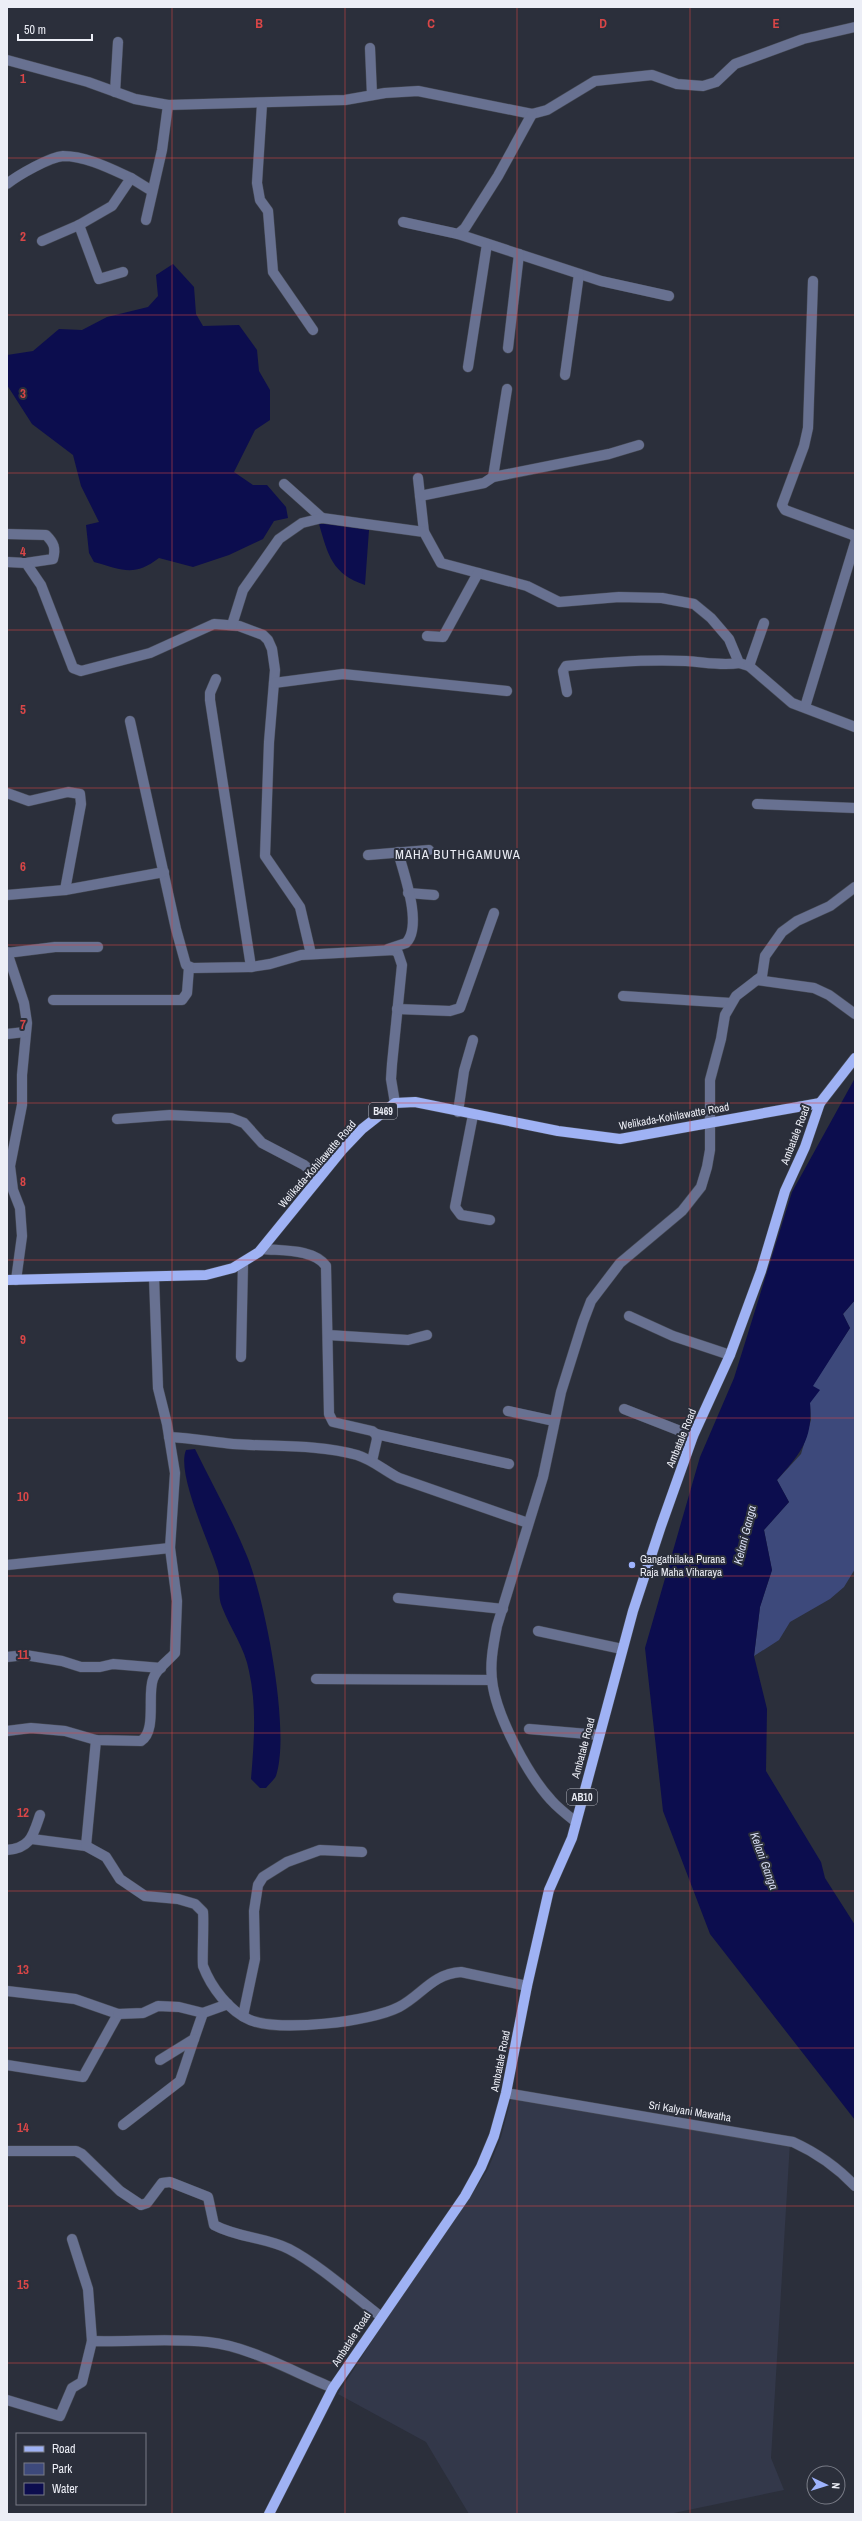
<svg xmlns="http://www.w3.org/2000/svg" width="862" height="2521" font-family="'Archivo Narrow',sans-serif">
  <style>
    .built { fill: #33384a }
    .green { fill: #3d497b }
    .water { fill: #0c0d4e }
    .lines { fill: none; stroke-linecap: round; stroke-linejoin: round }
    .minor-casing { stroke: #464a55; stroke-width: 11 }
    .major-casing { stroke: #464a55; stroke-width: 11 }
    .minor { stroke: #687191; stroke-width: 10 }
    .major { stroke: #9fb2f4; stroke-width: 10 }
    .grid { fill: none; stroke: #d94647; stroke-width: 1; stroke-opacity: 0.55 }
    .poi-dot { fill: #9eb3fd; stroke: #2b2f3b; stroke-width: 1.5 }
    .labels { text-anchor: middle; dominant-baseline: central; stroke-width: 4; stroke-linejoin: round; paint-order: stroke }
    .shield { fill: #2b2f3b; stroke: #b2b5be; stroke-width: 1 }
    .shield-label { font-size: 10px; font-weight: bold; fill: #eceef6 }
    .street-label { font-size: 11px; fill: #eceef6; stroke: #2b2f3b }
    .poi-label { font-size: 11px; fill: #eceef6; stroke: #2b2f3b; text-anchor: start }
    .water-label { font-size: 12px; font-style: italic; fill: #d5dbf0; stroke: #2b2f3b }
    .quarter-label { font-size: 13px; letter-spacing: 1px; fill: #eceef6; stroke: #2b2f3b }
    .grid-label { font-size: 13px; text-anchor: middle; font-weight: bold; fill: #d94647; stroke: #2b2f3b; stroke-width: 4; stroke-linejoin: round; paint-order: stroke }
  </style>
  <rect width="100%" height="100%" fill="#2b2f3b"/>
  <polygon class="built" points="512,2095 790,2142 771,2458 784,2490 669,2514 469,2514 426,2442 338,2394 386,2319 469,2199 488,2169 501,2137"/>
  <polygon class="green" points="855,1300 855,1569 844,1587 830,1599 790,1622 779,1640 754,1656 760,1607 772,1570 764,1530 789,1502 777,1480 801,1454 811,1420 810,1403 812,1386 850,1328 843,1314"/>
  <g class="water">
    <path d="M173,264L194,287L196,314L203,326L239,325L257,350L259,371L270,390V420L255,430L234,472L253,485H267L286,507L288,518L274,521L263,539L229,555L193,567L159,558C134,577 123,570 94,562L89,553L86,525L99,522L81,486L73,455L32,424L7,385V355L33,351L59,329L82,330L107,317L148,307L158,296L156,275Z"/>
    <path d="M319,524H335L369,530L365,585C332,574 328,555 319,524Z"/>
    <path d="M855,1078V1300L843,1314L850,1328L813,1386L820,1390L810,1403C813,1440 800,1454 777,1480L789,1502L764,1530L772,1570L760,1607L754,1656L767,1709L766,1771L821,1862L825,1878L855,1925V2120L710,1934L663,1811L645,1648L700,1457L734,1378L792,1192Z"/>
    <path d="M195,1449C212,1484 232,1519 247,1556C265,1599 291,1732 276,1776C274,1780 269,1784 266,1788H260L251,1779C254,1743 257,1707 249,1671C245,1648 230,1628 222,1607C217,1596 221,1582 218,1571C210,1544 176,1474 186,1450Z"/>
  </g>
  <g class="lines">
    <g class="minor-casing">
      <g id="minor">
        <polyline points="370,48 372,95"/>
        <polyline points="7,60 88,82 135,99 168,105 345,100 385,93 418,91 532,114 547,110 595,81 652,75 677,84 703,86 716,82 735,64 803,39 855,27"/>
        <polyline points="115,92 118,42"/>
        <polyline points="262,104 257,183 260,200 268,211 273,272 313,330"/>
        <polyline points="131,178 152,191"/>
        <path d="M7,184C18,175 50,157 63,156C86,156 111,169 131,178L112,206L79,225L42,241"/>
        <polyline points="146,220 162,150 168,105"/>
        <polyline points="403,222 458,234 465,228 498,176 532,114"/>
        <polyline points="79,225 99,279 123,272"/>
        <polyline points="458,234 601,281 669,296"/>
        <polyline points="813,281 808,428 804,446 782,505 785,510 853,535 855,538"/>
        <polyline points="508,348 519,254"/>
        <polyline points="468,367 487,244"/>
        <polyline points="565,375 579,274"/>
        <polyline points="493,477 507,389"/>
        <polyline points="418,478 424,532"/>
        <polyline points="284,484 322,518"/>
        <polyline points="420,496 484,483 493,477 609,454 639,445"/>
        <path d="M7,534L46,535C54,543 56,548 53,559L26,563"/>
        <polyline points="7,562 26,563 41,585 73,668 81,671 150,653 214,624 239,626 263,635 268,640 272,649 275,670 269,742 265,856 300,907 311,954"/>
        <polyline points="232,625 243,590 279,539 302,523 322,518 424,532 441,563 527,586 559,602 619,597 662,598 694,604 711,618 729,639 739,663 749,666 792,703 855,727"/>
        <polyline points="427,636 443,637 478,573"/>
        <polyline points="749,666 764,623"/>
        <polyline points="216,679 210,693 210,700 251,967"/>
        <polyline points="274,683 343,674 507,691"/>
        <path d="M567,692L563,671L566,666C606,662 646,659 686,661C704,662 721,666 739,663"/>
        <polyline points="805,707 855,543"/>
        <polyline points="130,721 176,929 186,965 193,968 251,967 270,964 301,955 394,950 398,953 402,965 392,1064 391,1079 395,1103"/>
        <polyline points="7,793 29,801 68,792 80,794 81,804 65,890"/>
        <polyline points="757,804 855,808"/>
        <polyline points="368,855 429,850"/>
        <polyline points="408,893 434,895"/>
        <polyline points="7,895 65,890 164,872"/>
        <path d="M388,949L406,943C423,926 404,874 398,852"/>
        <polyline points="7,952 24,1003 27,1023 22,1075 22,1105 10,1166 13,1190 20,1208 22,1236 16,1280"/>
        <polyline points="7,953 55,947 98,947"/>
        <polyline points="757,980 814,988 829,995 855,1014"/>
        <polyline points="623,996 731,1003"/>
        <polyline points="53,1000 182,1000 187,993 189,967"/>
        <polyline points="397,1009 450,1011 460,1008 494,913"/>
        <polyline points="7,1034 25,1032"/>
        <polyline points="458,1112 464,1071 473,1040"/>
        <polyline points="473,1115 455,1207 461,1215 490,1220"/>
        <polyline points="117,1119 170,1115 231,1118 244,1123 262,1143 304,1165 319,1178"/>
        <path d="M263,1249C283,1251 314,1249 326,1266L329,1414L333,1422L372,1431L376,1434L377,1439L372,1461"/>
        <polyline points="629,1316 673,1336 730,1355"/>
        <polyline points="328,1335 408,1340 427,1335"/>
        <polyline points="241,1357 243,1263"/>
        <polyline points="624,1409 693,1436"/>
        <polyline points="508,1411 554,1421"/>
        <polyline points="376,1434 509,1464"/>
        <path d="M169,1437C191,1438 212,1442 233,1444C274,1447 317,1444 357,1455C373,1460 385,1471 399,1478L528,1523"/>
        <polyline points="7,1565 170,1548"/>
        <polyline points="398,1598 503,1609"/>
        <polyline points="538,1631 622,1649"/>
        <polyline points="7,1657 25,1655 62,1661 81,1667 100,1667 113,1664 161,1668"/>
        <polyline points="316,1679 492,1680"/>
        <polyline points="529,1729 599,1735"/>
        <path d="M7,1731L31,1728L65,1731L96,1740L141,1741C157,1731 147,1695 153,1679C156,1669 168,1661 175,1653L177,1601L170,1548L175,1473L167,1424L158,1388L154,1277"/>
        <path d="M576,1822C567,1815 558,1808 551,1800C528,1775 499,1720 493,1687C489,1667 493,1646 497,1626L543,1477L561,1392L583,1322L591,1301L620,1263L682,1211L701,1187L707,1167L710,1150V1080L721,1039L725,1015L736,996L762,976L765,956L782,932L797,921L830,906L855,887"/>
        <path d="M32,1839L86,1846L106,1857L120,1879L145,1896L178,1899L195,1904L203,1912C204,1920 202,1963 203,1966C211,1987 229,2011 250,2020C280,2032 370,2022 399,2007C422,1995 432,1974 461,1972L527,1986"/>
        <polyline points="86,1846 96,1740"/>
        <path d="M7,1850C31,1848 33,1835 40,1815"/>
        <polyline points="7,1991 75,1999 118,2014 83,2077 7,2065"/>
        <polyline points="118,2014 143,2013 158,2006 179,2007 203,2013"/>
        <polyline points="243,2016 255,1959 254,1911 258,1885 263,1877 287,1862 320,1850 362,1852"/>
        <polyline points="160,2060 194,2039 203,2013 228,2004"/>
        <path d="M506,2093L793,2142C817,2153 837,2167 855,2186"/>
        <polyline points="123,2125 180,2081 194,2039"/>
        <path d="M7,2151H76L82,2154L120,2191L141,2205L147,2203L162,2183L170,2182L208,2197L214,2225C238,2238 265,2237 289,2249C318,2264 354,2296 380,2316"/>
        <polyline points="72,2239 88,2289 92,2341"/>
        <path d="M7,2400L60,2416L72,2388L82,2382L92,2341C130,2342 170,2338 208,2342C249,2346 295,2373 333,2388"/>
      </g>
    </g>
    <g class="major-casing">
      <g id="major">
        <polyline points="7,1280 206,1275 233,1268 259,1252 342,1150 362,1129 395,1103 415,1102 558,1131 620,1139 820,1103"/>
        <polyline points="269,2514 333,2388 465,2196 481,2167 494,2136 506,2093 527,1986 549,1890 572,1838 633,1611 661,1526 693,1436 730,1355 761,1271 785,1191 805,1147 820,1103 855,1058"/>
      </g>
    </g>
    <use href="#minor" class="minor"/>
    <use href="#major" class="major"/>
  </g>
  <path class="grid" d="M172,7V2514M345,7V2514M517,7V2514M690,7V2514M7,158H855M7,315H855M7,473H855M7,630H855M7,788H855M7,945H855M7,1103H855M7,1260H855M7,1418H855M7,1576H855M7,1733H855M7,1891H855M7,2048H855M7,2206H855M7,2363H855"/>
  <circle class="poi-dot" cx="632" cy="1565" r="4"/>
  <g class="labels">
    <g class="shield">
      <rect x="369" y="1103" width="28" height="16" rx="3"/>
      <rect x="567" y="1789" width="30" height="16" rx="3"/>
    </g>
    <g class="shield-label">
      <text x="383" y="1111">B469</text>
      <text x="582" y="1797">AB10</text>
    </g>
    <g class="street-label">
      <text transform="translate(674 1116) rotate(-10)">Welikada-Kohilawatte Road</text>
      <text transform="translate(795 1135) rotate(-69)">Ambatale Road</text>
      <text transform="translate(317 1164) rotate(-49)">Welikada-Kohilawatte Road</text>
      <text transform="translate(681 1438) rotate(-68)">Ambatale Road</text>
      <text transform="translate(583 1748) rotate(-75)">Ambatale Road</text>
      <text transform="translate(500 2061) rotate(-79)">Ambatale Road</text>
      <text transform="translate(690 2111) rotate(9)">Sri Kalyani Mawatha</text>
      <text transform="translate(351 2339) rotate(-57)">Ambatale Road</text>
    </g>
    <g class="poi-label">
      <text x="640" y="1559">Gangathilaka Purana<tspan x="640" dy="13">Raja Maha Viharaya</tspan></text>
    </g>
    <g class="water-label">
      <text transform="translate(745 1535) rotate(-76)">Kelani Ganga</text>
      <text transform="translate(764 1861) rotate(70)">Kelani Ganga</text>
    </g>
    <g class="quarter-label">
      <text x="458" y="854">MAHA BUTHGAMUWA</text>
    </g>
  </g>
  <g class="grid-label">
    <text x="259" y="28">B</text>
    <text x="431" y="28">C</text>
    <text x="603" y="28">D</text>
    <text x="776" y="28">E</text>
    <text x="23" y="83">1</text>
    <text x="23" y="241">2</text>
    <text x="23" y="398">3</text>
    <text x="23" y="556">4</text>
    <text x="23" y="714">5</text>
    <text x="23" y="871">6</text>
    <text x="23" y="1029">7</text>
    <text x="23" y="1186">8</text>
    <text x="23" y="1344">9</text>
    <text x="23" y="1501">10</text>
    <text x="23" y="1659">11</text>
    <text x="23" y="1817">12</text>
    <text x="23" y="1974">13</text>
    <text x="23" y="2132">14</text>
    <text x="23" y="2289">15</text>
  </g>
  <rect width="862" height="2521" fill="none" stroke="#eceef6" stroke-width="16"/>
  <rect x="16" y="2433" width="130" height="72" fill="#2b2f3b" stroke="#787b86"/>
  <rect x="24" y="2446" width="20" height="6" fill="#9fb2f4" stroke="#787b86"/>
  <text x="52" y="2453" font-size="12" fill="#eceef6">Road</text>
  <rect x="24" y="2463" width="20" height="12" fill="#3d497b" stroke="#787b86"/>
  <text x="52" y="2473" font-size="12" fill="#eceef6">Park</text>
  <rect x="24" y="2483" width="20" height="12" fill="#0c0d4e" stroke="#787b86"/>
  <text x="52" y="2493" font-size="12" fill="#eceef6">Water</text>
  <g transform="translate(826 2485) rotate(94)"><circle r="19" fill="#2b2f3b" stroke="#787b86"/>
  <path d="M0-3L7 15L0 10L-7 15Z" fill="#9eb3fd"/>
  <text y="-6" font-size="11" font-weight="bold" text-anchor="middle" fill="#eceef6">N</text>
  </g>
  <path d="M18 34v6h74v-6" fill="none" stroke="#eceef6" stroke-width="2"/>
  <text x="24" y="34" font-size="12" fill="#eceef6" stroke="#2b2f3b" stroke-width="3" paint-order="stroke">50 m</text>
</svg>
